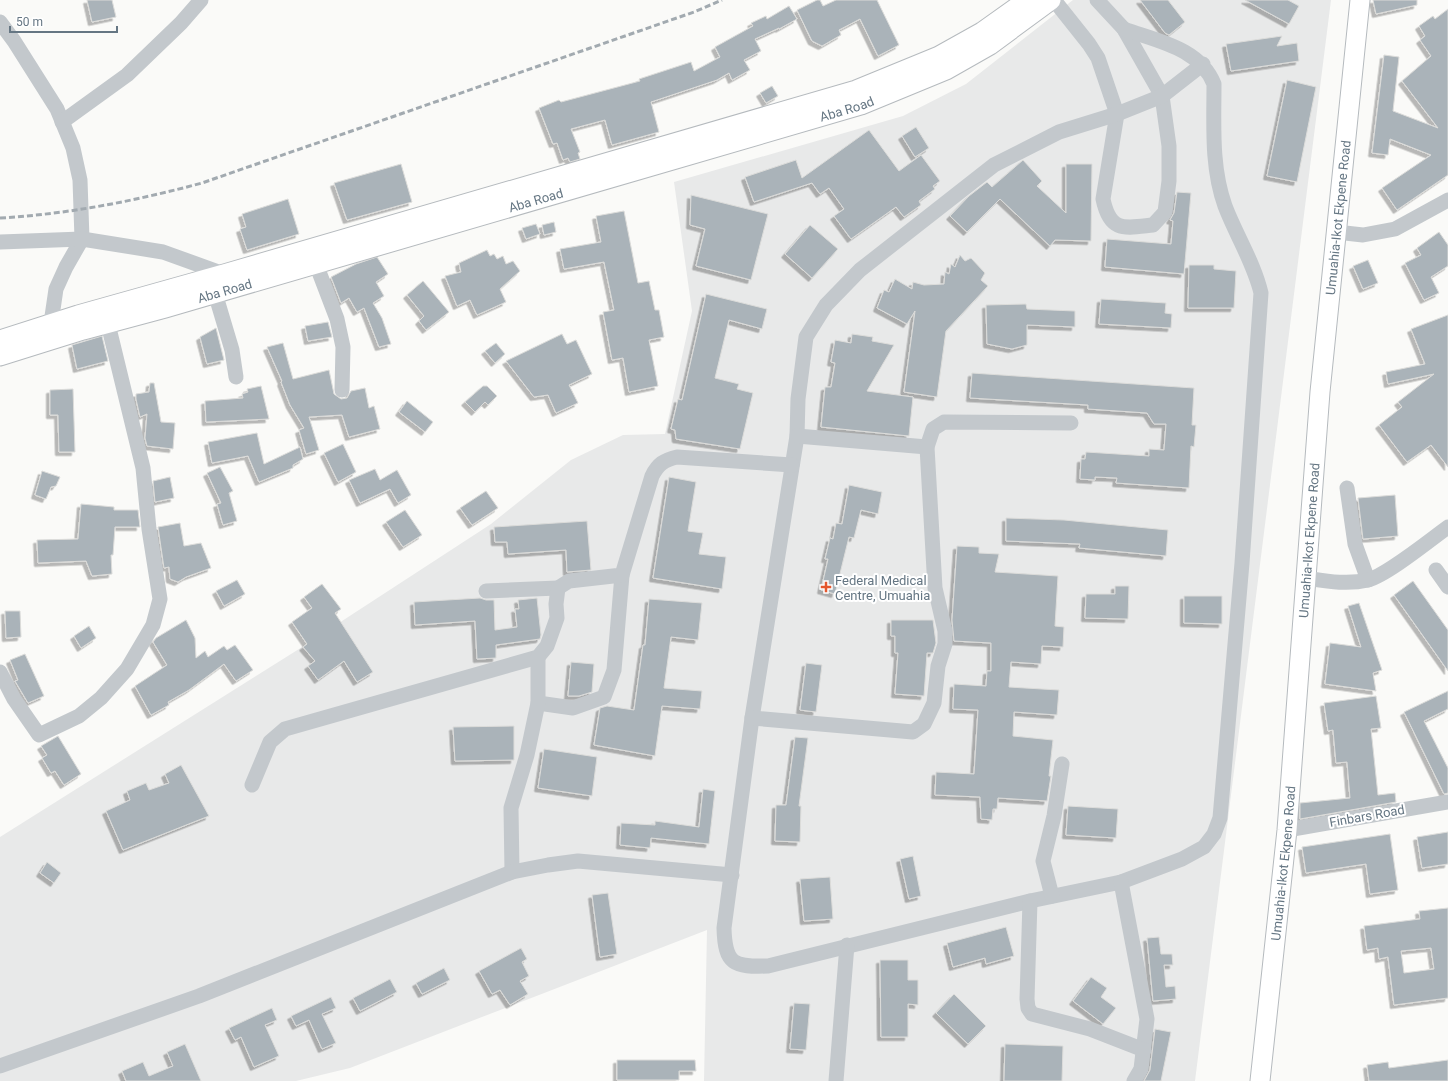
<svg xmlns="http://www.w3.org/2000/svg" width="1448" height="1081" font-family="Roboto,sans-serif">
  <style>
    .built { fill: #e8e9e9 }
    .building { fill: #aab3b9; stroke: #dcdcda; fill-rule: evenodd; filter: url(#shadow) }
    .lines { fill: none; stroke-linecap: round; stroke-linejoin: round }
    .major-casing { stroke: #b5babe; stroke-width: 21 }
    .minor { stroke: #c3c8cc; stroke-width: 15 }
    .major { stroke: #fff; stroke-width: 19 }
    .rail { stroke: #a2aab0; stroke-width: 3; stroke-dasharray: 6 3; stroke-linecap: butt }
    .poi-dot { fill: #e4572e; stroke: #fff; stroke-width: 1.5 }
    .labels { text-anchor: middle; dominant-baseline: central; stroke-width: 4; stroke-linejoin: round; paint-order: stroke }
    .street-label { font-size: 13px; fill: #657683; stroke: #fff }
    .poi-label { font-size: 13px; fill: #657683; stroke: #fff; text-anchor: start }
  </style>
  <defs>
    <filter id="shadow"><feDropShadow dx="-3.5" dy="3.5" stdDeviation="0" flood-color="#0004"/></filter>
  </defs>
  <rect width="100%" height="100%" fill="#fafaf8"/>
  <polygon class="built" points="1073,0 1331,0 1195,1081 704,1081 707,930 350,1068 296,1081 0,1081 0,837 299,649 491,524 571,460 623,435 665,434 692,311 674,182 903,116 966,84"/>
  <g class="building">
    <polygon points="87,0 112,0 116,17 92,22"/>
    <polygon points="817,0 820,0 823,6 836,0 877,0 899,45 878,56 860,19 839,30 841,35 822,46 812,41 797,10"/>
    <polygon points="1140,0 1168,0 1185,22 1169,35 1165,33"/>
    <polygon points="1245,0 1288,0 1299,6 1289,24"/>
    <polygon points="1373,0 1417,0 1417,5 1376,14"/>
    <polygon points="789,6 797,19 779,29 779,28 755,39 761,51 744,60 750,70 732,80 729,73 717,80 651,102 659,132 612,145 605,120 571,129 580,152 578,153 580,159 570,162 568,158 563,160 557,143 553,144 539,108 559,100 561,102 640,81 639,79 691,62 694,71 720,57 715,47 753,26 751,23 766,16 767,19"/>
    <polygon points="1448,9 1448,175 1397,210 1382,188 1431,155 1390,139 1388,155 1372,153 1384,55 1399,57 1393,111 1438,128 1402,81 1431,56 1420,40 1425,36 1419,26 1433,16 1435,19"/>
    <polygon points="1282,36 1277,46 1297,43 1299,61 1231,71 1226,44"/>
    <polygon points="1287,80 1316,87 1297,182 1267,176"/>
    <polygon points="772,86 778,96 766,103 760,93"/>
    <polygon points="916,127 929,148 915,157 902,136"/>
    <polygon points="869,130 899,171 921,155 940,181 933,186 935,189 919,201 921,205 904,217 896,207 851,239 834,216 844,209 829,188 820,194 812,183 754,202 745,177 796,160 802,178"/>
    <polygon points="1023,160 1042,181 1037,186 1066,213 1066,164 1092,164 1091,241 1055,240 1050,246 1000,199 967,232 950,216 969,196 987,182 992,187"/>
    <polygon points="401,164 412,202 347,220 334,183"/>
    <polygon points="1177,192 1191,193 1184,274 1105,267 1107,239 1171,244 1173,221 1170,220 1174,213"/>
    <polygon points="691,195 768,214 751,280 696,266 705,229 690,225"/>
    <polygon points="288,199 299,234 247,250 240,229 246,227 242,214"/>
    <polygon points="624,211 638,283 649,281 655,310 659,310 664,337 649,340 658,386 629,392 623,358 612,360 603,312 614,310 604,262 564,269 560,249 601,242 596,216"/>
    <polygon points="554,222 556,232 544,235 542,225"/>
    <polygon points="536,224 540,234 526,239 522,228"/>
    <polygon points="810,225 838,249 812,278 785,254"/>
    <polygon points="1439,232 1448,245 1448,266 1431,277 1439,293 1424,300 1405,263 1421,255 1417,248"/>
    <polygon points="487,250 490,256 494,254 497,259 503,256 506,264 513,261 520,271 500,289 506,302 477,315 470,300 457,306 445,276 461,272 459,263"/>
    <polygon points="960,255 965,261 971,258 985,273 981,280 988,286 946,331 937,397 904,392 915,311 907,324 877,308 884,290 889,292 895,279 912,289 913,282 924,285 944,284 945,272 949,274 951,264 955,267"/>
    <polygon points="377,257 388,274 376,282 384,296 373,303 382,318 391,344 379,347 364,308 357,312 349,298 341,303 331,277 356,264"/>
    <polygon points="1368,260 1378,283 1363,289 1353,266"/>
    <polygon points="1189,265 1214,265 1214,269 1236,271 1234,308 1188,308"/>
    <polygon points="423,281 449,312 426,330 419,321 424,316 407,295"/>
    <polygon points="706,294 767,309 762,329 729,320 715,378 739,384 737,389 753,393 740,449 676,439 675,430 671,429 678,399 682,400"/>
    <polygon points="1101,299 1166,303 1165,313 1172,314 1171,328 1099,324"/>
    <polygon points="1026,304 1027,309 1075,311 1075,327 1027,325 1027,345 1012,349 987,344 986,305"/>
    <polygon points="1448,315 1448,467 1431,445 1407,462 1379,425 1402,407 1398,402 1434,374 1388,384 1386,372 1425,364 1411,329"/>
    <polygon points="328,322 332,337 308,341 305,326"/>
    <polygon points="216,328 224,360 207,364 200,337"/>
    <polygon points="562,334 567,344 576,340 592,374 569,385 578,403 556,413 548,395 534,397 506,361"/>
    <polygon points="852,334 873,337 872,341 894,345 867,391 913,397 909,436 821,427 825,387 831,387 835,363 831,362 835,340 851,343"/>
    <polygon points="102,336 108,361 77,369 72,345"/>
    <polygon points="283,343 293,379 329,370 334,394 341,399 347,398 351,391 365,388 369,408 374,406 380,429 349,437 342,415 309,417 319,450 306,454 299,430 304,428 290,405 281,382 282,381 267,347"/>
    <polygon points="496,343 505,354 495,363 485,351"/>
    <polygon points="972,373 1194,388 1192,425 1196,425 1194,447 1191,446 1189,488 1116,483 1117,478 1095,477 1095,480 1080,479 1081,459 1085,459 1086,452 1149,456 1149,449 1164,450 1166,424 1154,424 1147,413 1088,409 1088,405 970,398"/>
    <polygon points="150,383 154,383 161,422 175,423 173,449 147,446 145,438 147,414 140,417 136,399 136,394 149,392"/>
    <polygon points="261,386 269,419 206,422 205,401 243,398 242,394 248,392 247,389"/>
    <polygon points="483,386 487,386 497,396 488,405 485,402 475,412 465,402"/>
    <polygon points="73,389 75,452 59,452 58,415 50,415 50,390"/>
    <polygon points="407,401 433,422 425,432 399,412"/>
    <polygon points="257,433 264,464 300,447 303,459 293,465 293,468 259,482 248,456 212,463 208,442"/>
    <polygon points="343,444 356,472 338,482 324,453"/>
    <polygon points="220,467 233,491 229,493 237,521 223,525 217,504 221,503 207,473"/>
    <polygon points="375,469 380,480 397,470 411,495 398,503 390,489 360,503 349,480"/>
    <polygon points="42,471 60,477 56,486 51,487 46,499 35,495"/>
    <polygon points="170,477 174,498 155,502 153,481"/>
    <polygon points="669,477 696,482 688,531 703,533 699,554 726,557 722,589 653,578"/>
    <polygon points="849,485 882,492 878,514 861,510 854,538 849,537 835,594 821,590 828,559 825,559 830,538 833,539 836,523 842,524"/>
    <polygon points="486,491 498,508 472,525 460,508"/>
    <polygon points="1395,495 1398,536 1363,539 1358,498"/>
    <polygon points="81,504 114,507 114,510 138,510 140,527 115,527 113,555 111,555 112,574 92,576 86,561 38,563 37,540 78,539"/>
    <polygon points="405,510 422,535 403,547 386,522"/>
    <polygon points="1006,518 1064,520 1168,530 1166,556 1079,548 1080,544 1006,541"/>
    <polygon points="587,521 591,570 567,572 566,550 508,554 507,542 495,542 494,527"/>
    <polygon points="180,523 184,546 201,543 211,568 186,577 178,582 170,579 169,567 164,568 158,527"/>
    <polygon points="957,546 979,547 979,553 999,554 995,572 1058,576 1055,626 1064,627 1063,647 1042,646 1041,664 1011,662 1009,687 1059,690 1057,715 1014,712 1013,736 1053,740 1049,776 1051,776 1047,801 998,798 997,809 993,809 992,820 981,819 980,797 935,795 936,772 974,774 978,710 953,709 954,684 986,686 987,671 991,671 991,643 954,641 952,620"/>
    <polygon points="237,580 245,594 224,606 216,591"/>
    <polygon points="1413,581 1448,630 1448,671 1394,595"/>
    <polygon points="322,584 341,609 335,613 373,672 357,682 344,661 318,680 308,666 315,661 303,647 307,644 292,622 312,608 304,597"/>
    <polygon points="1115,586 1129,586 1128,619 1085,618 1086,594 1115,594"/>
    <polygon points="1184,596 1222,596 1222,624 1184,623"/>
    <polygon points="480,598 486,600 494,600 495,630 517,627 515,609 519,609 518,600 537,598 541,635 540,639 496,645 496,658 477,659 475,621 415,625 414,602"/>
    <polygon points="649,599 702,603 698,640 671,637 664,688 702,691 700,709 662,706 655,756 594,745 600,708 607,706 634,710 643,645 645,645"/>
    <polygon points="1359,603 1382,670 1373,673 1376,691 1325,684 1330,643 1361,647 1348,606"/>
    <polygon points="5,611 20,611 21,637 6,638"/>
    <polygon points="186,620 195,638 196,658 205,651 208,657 224,646 227,650 235,645 253,670 236,681 224,664 189,690 168,702 169,705 151,715 135,686 167,665 153,642 156,638"/>
    <polygon points="891,620 933,620 936,643 933,653 927,653 924,696 895,694 898,653 895,653 895,636 891,636"/>
    <polygon points="89,626 96,638 81,648 74,636"/>
    <polygon points="25,654 44,696 28,703 15,681 18,680 10,660"/>
    <polygon points="571,662 594,664 592,692 579,696 568,696"/>
    <polygon points="806,663 822,665 816,712 800,710"/>
    <polygon points="1448,691 1448,709 1424,721 1448,768 1448,793 1444,794 1404,712"/>
    <polygon points="1376,696 1381,728 1371,729 1378,795 1395,793 1396,802 1300,819 1300,803 1350,798 1347,762 1336,763 1333,730 1328,731 1324,703"/>
    <polygon points="514,726 514,760 455,761 453,727"/>
    <polygon points="58,736 81,774 64,785 55,771 51,773 42,758 47,755 41,746"/>
    <polygon points="795,737 808,738 799,806 801,806 800,842 775,841 776,805 786,805"/>
    <polygon points="544,749 597,757 592,796 538,788"/>
    <polygon points="181,765 209,816 123,850 106,811 130,800 127,791 146,783 149,790 169,783 165,774"/>
    <polygon points="703,789 715,791 709,844 651,838 650,848 620,845 621,823 655,825 655,821 699,827"/>
    <polygon points="1068,806 1118,809 1116,838 1066,835"/>
    <polygon points="1448,832 1448,864 1422,868 1417,837"/>
    <polygon points="1390,834 1398,890 1370,894 1366,864 1306,873 1302,847"/>
    <polygon points="913,856 921,896 909,899 900,859"/>
    <polygon points="47,862 61,873 54,883 40,873"/>
    <polygon points="830,877 833,919 804,921 800,879"/>
    <polygon points="608,893 617,954 600,957 592,895"/>
    <path d="M1448,908V998L1394,1005L1388,957L1379,959L1378,948L1367,950L1364,926L1420,919L1419,911ZM1431,948L1434,969L1404,973L1401,951Z"/>
    <polygon points="1006,927 1014,956 986,964 985,958 953,967 947,943"/>
    <polygon points="1159,937 1161,954 1172,954 1173,965 1164,965 1166,987 1175,986 1176,999 1153,1001 1147,938"/>
    <polygon points="521,948 527,959 522,962 529,976 520,981 528,994 510,1005 500,990 492,994 479,971"/>
    <polygon points="880,960 908,960 908,980 918,980 918,1005 908,1004 908,1037 881,1037"/>
    <polygon points="444,968 450,980 422,994 416,983"/>
    <polygon points="1091,977 1107,988 1101,997 1116,1008 1103,1024 1073,1001"/>
    <polygon points="390,979 397,992 360,1011 353,998"/>
    <polygon points="954,994 986,1026 968,1044 936,1013"/>
    <polygon points="331,997 336,1008 322,1014 336,1043 322,1049 309,1020 296,1026 291,1016"/>
    <polygon points="794,1003 810,1004 806,1050 790,1049"/>
    <polygon points="272,1008 277,1020 265,1025 279,1056 254,1067 241,1037 235,1040 229,1028"/>
    <polygon points="1155,1029 1171,1032 1161,1081 1144,1081 1150,1070"/>
    <polygon points="185,1044 201,1081 126,1081 122,1071 143,1062 149,1076 173,1066 167,1052"/>
    <polygon points="1005,1044 1063,1046 1062,1081 1004,1081"/>
    <polygon points="617,1060 695,1060 696,1071 679,1071 679,1080 617,1080"/>
    <polygon points="1448,1060 1448,1081 1369,1081 1367,1065 1388,1062 1389,1068"/>
  </g>
  <g class="lines">
    <g class="major-casing">
      <g id="major">
        <polyline points="0,340 78,315 224,274 856,90 939,56 982,32 1027,0"/>
        <path id="s1" d="M0,356L83,330L165,308L861,105L946,70L990,45L1051,0"/>
        <path id="s2" d="M1260,1081L1287,830L1320,392L1360,0"/>
      </g>
    </g>
    <g class="minor">
      <path d="M1054,0L1089,44L1098,58L1117,114L1103,199C1110,233 1125,228 1153,225L1165,212L1169,181V146L1162,96L1124,29L1097,0"/>
      <polyline points="0,22 14,41 57,109 73,148 80,180 82,239 66,267 56,289 51,323"/>
      <path d="M1124,29C1157,41 1200,48 1214,84C1214,125 1211,167 1225,206C1236,235 1254,263 1261,293L1242,563L1220,818L1214,834L1204,847L1182,859L1121,882L1030,901L768,966C734,967 725,965 724,928L752,718L797,436L798,399L806,337L826,305L860,270L994,165L1059,132L1117,114L1162,96L1203,64"/>
      <polyline points="62,122 127,75 181,23 201,0"/>
      <polyline points="1336,232 1363,235 1395,229 1448,200"/>
      <polyline points="0,242 82,239 163,252 224,274"/>
      <polyline points="316,264 337,319 343,347 342,390"/>
      <polyline points="215,293 232,350 236,377"/>
      <polyline points="797,436 927,447"/>
      <polyline points="1347,488 1355,544 1368,580"/>
      <polyline points="1436,570 1448,587"/>
      <path d="M1306,578C1326,581 1347,585 1368,580C1387,575 1430,540 1448,527"/>
      <polyline points="486,591 558,588"/>
      <polyline points="0,672 14,699 39,735 79,716 101,698 127,669 153,625 160,599 149,529 143,468 108,324"/>
      <polyline points="538,703 573,708 604,697 614,670 622,575"/>
      <polyline points="752,718 913,732 924,724 934,703 938,666 945,644 945,631 935,588 927,447 933,429 944,422 1071,423"/>
      <path d="M252,785L270,742L285,729L538,657L547,646L557,618L556,604L558,588L569,581L622,575L652,476C658,464 664,460 677,457L792,465"/>
      <polyline points="1287,830 1448,802"/>
      <polyline points="512,872 511,808 527,755 538,703 538,657"/>
      <polyline points="1121,882 1147,1019 1141,1069 1134,1081"/>
      <polyline points="1052,896 1043,861 1054,816 1062,764"/>
      <polyline points="1030,901 1027,999 1028,1008 1032,1014 1090,1029 1144,1050"/>
      <polyline points="0,1066 199,996 512,872 548,865 578,861 732,875"/>
      <polyline points="836,1081 847,945"/>
    </g>
    <use href="#major" class="major"/>
    <path class="rail" d="M0,218C69,214 135,201 202,183L694,12L722,0"/>
  </g>
  <path class="poi-dot" d="M824 581h4v4h4v4h-4v4h-4v-4h-4v-4h4z"/>
  <g class="labels">
    <g class="street-label">
      <text stroke="none"><textPath href="#s1" startOffset="882">Aba Road</textPath></text>
      <text stroke="none"><textPath href="#s1" startOffset="558">Aba Road</textPath></text>
      <text stroke="none"><textPath href="#s2" startOffset="867">Umuahia-Ikot Ekpene Road</textPath></text>
      <text stroke="none"><textPath href="#s1" startOffset="234">Aba Road</textPath></text>
      <text stroke="none"><textPath href="#s2" startOffset="543">Umuahia-Ikot Ekpene Road</textPath></text>
      <text transform="translate(1367 816) rotate(-10)">Finbars Road</text>
      <text stroke="none"><textPath href="#s2" startOffset="219">Umuahia-Ikot Ekpene Road</textPath></text>
    </g>
    <g class="poi-label">
      <text x="835" y="580">Federal Medical<tspan x="835" dy="15">Centre, Umuahia</tspan></text>
    </g>
  </g>
  <path d="M10 26v6h107v-6" fill="none" stroke="#657683" stroke-width="2"/>
  <text x="16" y="26" font-size="12" fill="#657683" stroke="#ffffff" stroke-width="3" paint-order="stroke">50 m</text>
</svg>
